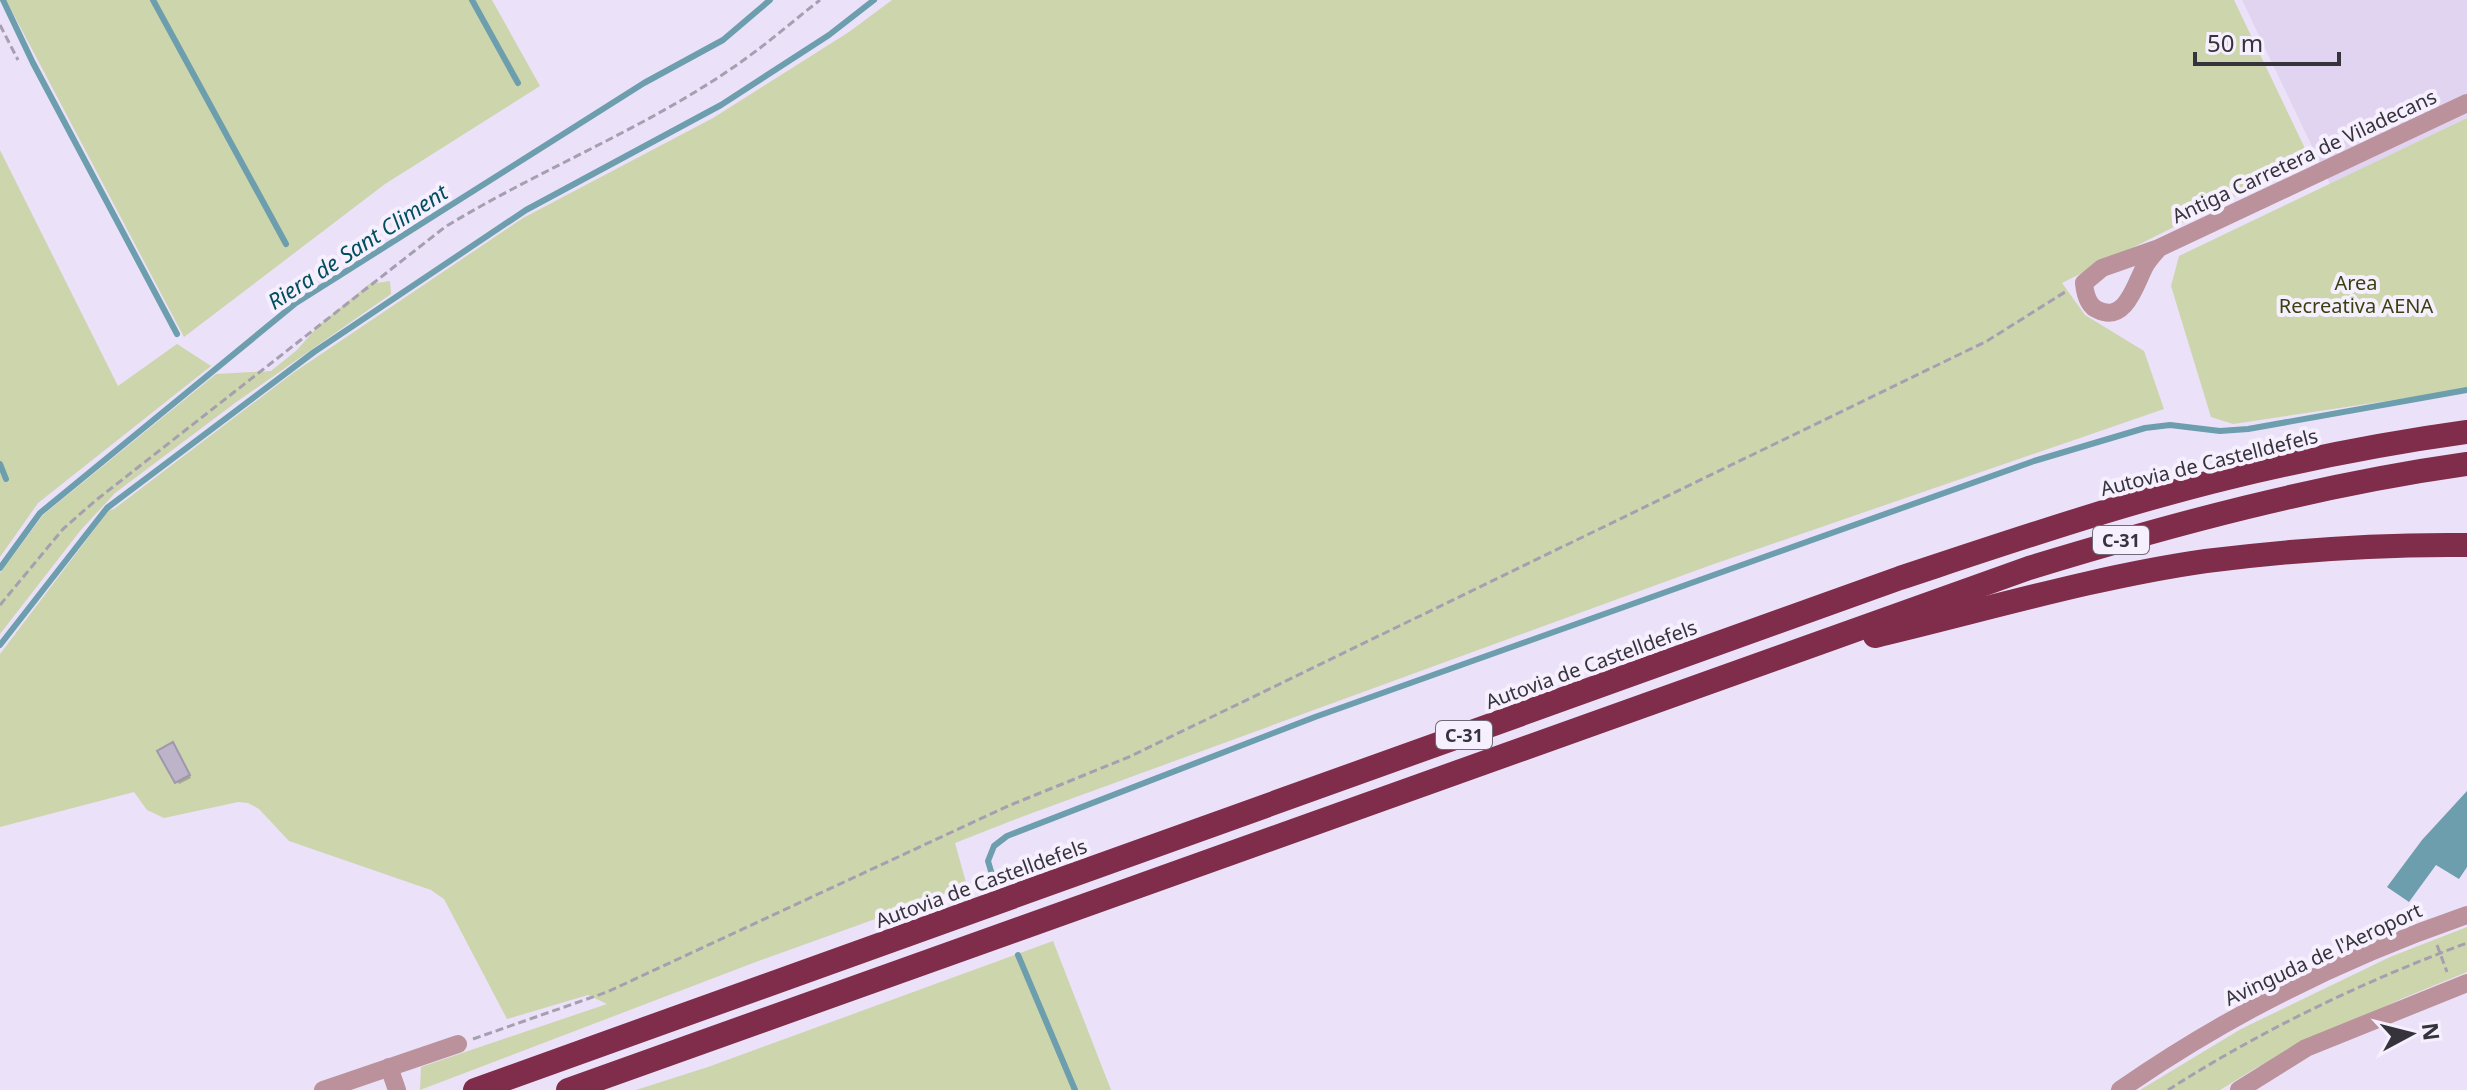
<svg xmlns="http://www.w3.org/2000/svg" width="2467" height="1090" font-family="'Noto Sans',sans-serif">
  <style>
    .built { fill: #e1d4f0 }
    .green { fill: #cdd5ad }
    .water { fill: #6c9ead }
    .shadow { fill: #0003 }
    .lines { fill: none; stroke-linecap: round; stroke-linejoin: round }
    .stream { stroke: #6c9ead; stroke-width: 6 }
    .building { fill: #bdb4ca; stroke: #a097ac; stroke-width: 2 }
    .path { stroke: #a69fb0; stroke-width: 3; stroke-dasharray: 8 4; stroke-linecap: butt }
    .minor { stroke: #bb919c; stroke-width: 18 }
    .highway { stroke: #7f2d4a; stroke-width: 24 }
    .labels { text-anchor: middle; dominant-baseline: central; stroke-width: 8; stroke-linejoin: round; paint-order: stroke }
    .shield { fill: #f6f0fe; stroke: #706c76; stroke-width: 2 }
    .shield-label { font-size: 18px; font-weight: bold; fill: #37333c }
    .street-label { font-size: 20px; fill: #37333c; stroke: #f6f0fe }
    .park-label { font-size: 20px; fill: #3a4110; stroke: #f6f0fe }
    .water-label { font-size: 22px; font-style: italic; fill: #024e5f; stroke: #f6f0fe }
  </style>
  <rect width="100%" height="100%" fill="#ebe1f8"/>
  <polygon class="built" points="2242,0 2467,0 2467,118 2330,184"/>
  <g class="green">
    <polygon points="6,0 492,0 540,86 385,184 184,337"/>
    <polygon points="892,0 2234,0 2310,159 2062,283 2085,315 2144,351 2164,409 1711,565 1024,816 955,843 967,886 761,960 420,1090 421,1067 607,1004 588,995 507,1019 444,899 431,890 289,841 259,809 248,803 238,802 164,818 147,810 134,792 0,827 0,654 109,510 114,509 293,373 523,218 713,118 849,32"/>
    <polygon points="2467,118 2467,389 2233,424 2211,417 2171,286 2179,256"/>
    <polygon points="0,150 118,386 177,344 211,366 38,503 0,557"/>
    <polygon points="390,281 391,294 235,403 115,493 80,531 0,634 0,573 43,515 216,374 271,371 297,350 318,326 369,284"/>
    <polygon points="2467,927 2467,972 2401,999 2256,1068 2220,1090 2140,1090 2241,1029 2390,957"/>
    <polygon points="1053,941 1111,1090 636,1090 708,1067"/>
  </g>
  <polygon class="water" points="2467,791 2467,867 2459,879 2436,865 2409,902 2387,887 2422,840"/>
  <polygon class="shadow" points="174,747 191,778 179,784 160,751"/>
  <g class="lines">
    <g class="stream">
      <polyline points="3,0 33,63 177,334"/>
      <polyline points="153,0 286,244"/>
      <polyline points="472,0 518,83"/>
      <polyline points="0,464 6,479"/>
      <polyline points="0,568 40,513 296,303 644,83 723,40 770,0"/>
      <polyline points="0,645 107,508 314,352 526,210 721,105 829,35 874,0"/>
      <polyline points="993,878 988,861 994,846 1007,836 1315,717 2034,461 2145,428 2170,425 2220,431 2248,429 2467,390"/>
      <polyline points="1018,955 1075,1090"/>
    </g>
  </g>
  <polygon class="building" points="173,742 190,775 175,783 157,751"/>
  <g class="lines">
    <g class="path">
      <polyline points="0,25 18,60"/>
      <path d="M0,605L63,529L95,501L445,227C540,169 647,128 738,64C767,44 793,21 820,0"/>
      <polyline points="2437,945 2447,972"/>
      <polyline points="473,1039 607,992 1008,806 1129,757 1987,341 2065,292"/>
      <path d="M2168,1090C2262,1030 2362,982 2467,943"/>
    </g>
    <g class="minor">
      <path d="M2159,248C2154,254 2147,261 2144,268C2135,286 2125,323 2098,310C2088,306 2085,293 2084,283L2102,268L2159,248L2467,103"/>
      <polyline points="389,1067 397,1090"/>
      <polyline points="323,1090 458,1044"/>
      <path d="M2120,1090C2226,1016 2345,957 2467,915"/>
      <polyline points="2239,1090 2306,1048 2467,983"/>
    </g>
    <g class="highway">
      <path d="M1875,636C1985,610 2094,577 2206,561C2293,550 2380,544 2467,545"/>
      <path d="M475,1090L1900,578C2009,542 2117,505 2227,478C2306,459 2387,443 2467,432"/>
      <path d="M568,1090L2029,568C2173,524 2318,485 2467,464"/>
    </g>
  </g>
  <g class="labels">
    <g class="shield">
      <rect x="2093" y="526" width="56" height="28" rx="6"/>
      <rect x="1436" y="721" width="56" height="28" rx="6"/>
    </g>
    <g class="shield-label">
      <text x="2121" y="540">C-31</text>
      <text x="1464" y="735">C-31</text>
    </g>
    <g class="street-label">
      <text transform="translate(2304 156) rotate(-25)">Antiga Carretera de Viladecans</text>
      <text transform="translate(2209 462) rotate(-14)">Autovia de Castelldefels</text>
      <text transform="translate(1591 664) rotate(-20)">Autovia de Castelldefels</text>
      <text transform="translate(981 883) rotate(-20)">Autovia de Castelldefels</text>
      <text transform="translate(2323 954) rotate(-25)">Avinguda de l'Aeroport</text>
    </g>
    <g class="park-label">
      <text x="2356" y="282">Area<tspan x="2356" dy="23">Recreativa AENA</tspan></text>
    </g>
    <g class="water-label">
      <text transform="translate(357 246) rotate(-33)">Riera de Sant Climent</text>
    </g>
  </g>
  <g transform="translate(2411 1034) rotate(83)" stroke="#f6f0fe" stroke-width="6" paint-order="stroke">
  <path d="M0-6L14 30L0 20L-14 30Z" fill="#37333c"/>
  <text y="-12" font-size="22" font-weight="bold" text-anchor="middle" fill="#37333c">N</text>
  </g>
  <path d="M2195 52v12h144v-12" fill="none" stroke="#37333c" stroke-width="4"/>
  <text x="2207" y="52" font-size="24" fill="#37333c" stroke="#f6f0fe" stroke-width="6" paint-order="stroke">50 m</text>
</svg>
